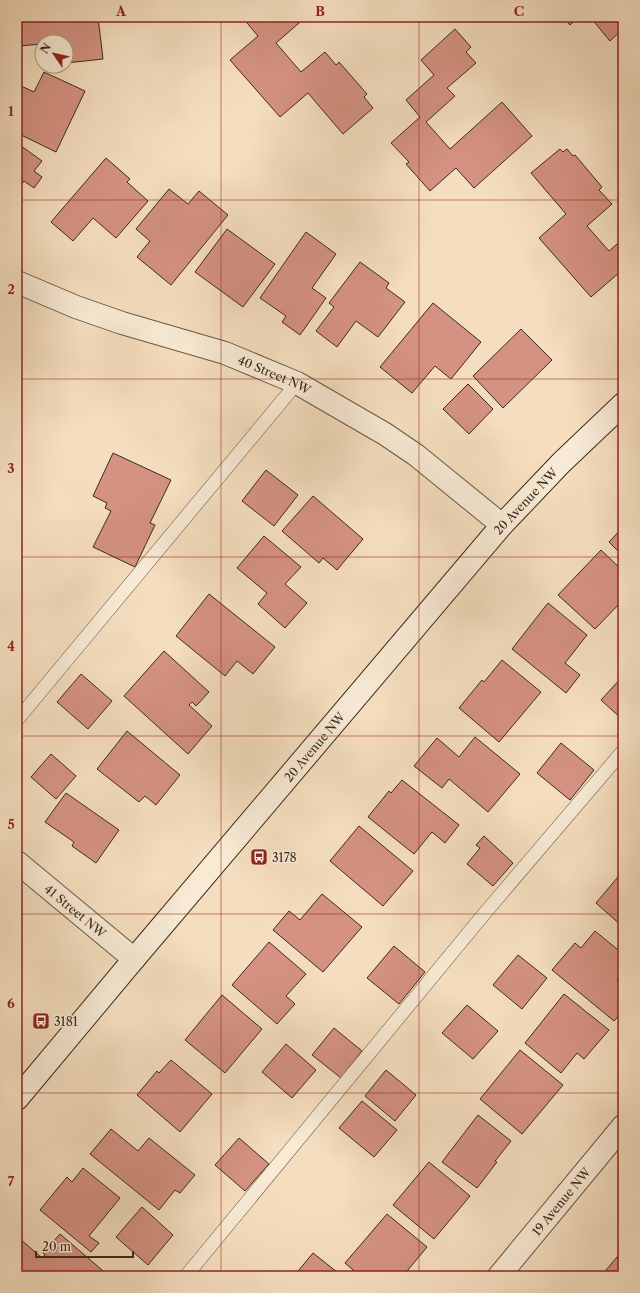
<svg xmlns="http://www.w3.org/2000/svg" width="640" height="1293" font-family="'Libre Caslon Text',serif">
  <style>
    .building { fill: #d59282; stroke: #3c2b19 }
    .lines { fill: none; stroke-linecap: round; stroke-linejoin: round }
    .lane-casing { stroke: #6a5842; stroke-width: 14 }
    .street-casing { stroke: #6a5842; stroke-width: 24 }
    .secondary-casing { stroke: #3c2b19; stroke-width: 24 }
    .lane { stroke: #f8ead5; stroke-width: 13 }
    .street { stroke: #f8ead5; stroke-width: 22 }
    .secondary { stroke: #f8ead5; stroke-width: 22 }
    .grid { fill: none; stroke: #8f2418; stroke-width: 1; stroke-opacity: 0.55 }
    .labels { text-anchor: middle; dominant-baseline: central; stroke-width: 3; stroke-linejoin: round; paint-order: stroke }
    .street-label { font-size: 12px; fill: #3c2b19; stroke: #f8ead5 }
    .poi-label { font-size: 12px; fill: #3c2b19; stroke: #f8ead5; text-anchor: start }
    .neatline { fill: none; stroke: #8f2418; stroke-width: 1.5 }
    .grid-label { font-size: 13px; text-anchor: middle; font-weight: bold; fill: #8f2418 }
  </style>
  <rect width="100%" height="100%" fill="#f5debf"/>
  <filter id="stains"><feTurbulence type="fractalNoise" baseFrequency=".005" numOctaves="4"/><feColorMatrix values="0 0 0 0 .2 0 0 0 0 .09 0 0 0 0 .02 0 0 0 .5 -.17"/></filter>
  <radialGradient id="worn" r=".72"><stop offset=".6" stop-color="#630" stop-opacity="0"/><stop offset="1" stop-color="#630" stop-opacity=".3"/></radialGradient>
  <g class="building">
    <polygon points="17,17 98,17 103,59 66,63 66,42 42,42 42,44 19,46"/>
    <polygon points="242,17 306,17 276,43 301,72 325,52 336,65 339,62 367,94 364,97 373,108 343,134 308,93 280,117 230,60 258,36"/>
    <polygon points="563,17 579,17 570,25"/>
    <polygon points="590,17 623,17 623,29 610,41"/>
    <polygon points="455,29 471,47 466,52 476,63 447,88 455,96 426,122 450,149 502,102 532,136 474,188 456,168 430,191 406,164 409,162 391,143 420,117 406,100 434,75 421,60"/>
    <polygon points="44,72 85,91 56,152 17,133 17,84 34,92"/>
    <polygon points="17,143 42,161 34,171 42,177 34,188 24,181 17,190"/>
    <polygon points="560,149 563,152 567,149 573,156 575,155 602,187 599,190 612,204 587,226 609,251 623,239 623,276 620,272 591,297 539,238 566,214 531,173"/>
    <polygon points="106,158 130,179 127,182 148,201 116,238 93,218 73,241 51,222"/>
    <polygon points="169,189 188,204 199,191 228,215 171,285 137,257 150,241 136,229"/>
    <polygon points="227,229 275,264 243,307 195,272"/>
    <polygon points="306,232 336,254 312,288 326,298 300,335 282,322 286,316 260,298"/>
    <polygon points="360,262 389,283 386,288 405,302 378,337 356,321 337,347 316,331 334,307 329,303"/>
    <polygon points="433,303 481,342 451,379 435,366 412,393 380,367"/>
    <polygon points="521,329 552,360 503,408 473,376"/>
    <polygon points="468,384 493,409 469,434 443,409"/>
    <polygon points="113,453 171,480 150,523 155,525 135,567 93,547 111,511 105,508 107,503 93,496"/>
    <polygon points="266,470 298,495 274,526 242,501"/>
    <polygon points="313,496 363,539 337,570 323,558 319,563 282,531"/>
    <polygon points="623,527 623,556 609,542"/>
    <polygon points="264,536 301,567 285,584 307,603 285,628 258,604 267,593 237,568"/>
    <polygon points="601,550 623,571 623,600 595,629 558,595"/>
    <polygon points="209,594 275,647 253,674 237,661 225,676 176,636"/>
    <polygon points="548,603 587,635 565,663 580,675 566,693 512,649"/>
    <polygon points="164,651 209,692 196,706 192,702 189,705 212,726 188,754 124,696"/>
    <polygon points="502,660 541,692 499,742 459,708 482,680 484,682"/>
    <polygon points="81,674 112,701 88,729 57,702"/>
    <polygon points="623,676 623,720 601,700"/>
    <polygon points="127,731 180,775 156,805 145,796 139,802 97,769"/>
    <polygon points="475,737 520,774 488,812 449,779 442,788 414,766 437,738 459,757"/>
    <polygon points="561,743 594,770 570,800 537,773"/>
    <polygon points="51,754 76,776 56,799 31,777"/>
    <polygon points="402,780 459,825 445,843 432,832 414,854 368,817 389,791 391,793"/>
    <polygon points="66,793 119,830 96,863 72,846 74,842 45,822"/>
    <polygon points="359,826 413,871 383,906 330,861"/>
    <polygon points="484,836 513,863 493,886 467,864 480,848 476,845"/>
    <polygon points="623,871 623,927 596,903"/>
    <polygon points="322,894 362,927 323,972 273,930 289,911 300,920"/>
    <polygon points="595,931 623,954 623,973 617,980 623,985 623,1011 614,1021 552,970 575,943 581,948"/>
    <polygon points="269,942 306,974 286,996 295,1004 277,1024 232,985"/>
    <polygon points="394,946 425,972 399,1004 367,978"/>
    <polygon points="518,955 547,978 522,1009 493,985"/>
    <polygon points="564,994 609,1030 584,1059 577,1053 561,1073 525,1043"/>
    <polygon points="222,995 262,1029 225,1073 185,1040"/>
    <polygon points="467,1005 498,1031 473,1059 442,1033"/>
    <polygon points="334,1028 362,1051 341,1078 312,1055"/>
    <polygon points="286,1044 316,1070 292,1098 262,1072"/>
    <polygon points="520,1050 563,1085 522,1134 480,1099"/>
    <polygon points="171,1060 212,1094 180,1132 137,1095 157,1071 159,1073"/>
    <polygon points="386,1070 416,1095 395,1121 365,1096"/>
    <polygon points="362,1101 397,1130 374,1157 339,1128"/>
    <polygon points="478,1115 511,1141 495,1161 497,1162 477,1188 442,1162"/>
    <polygon points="111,1129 138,1151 149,1138 195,1175 180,1193 175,1190 159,1210 90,1154"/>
    <polygon points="239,1138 269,1164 245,1191 215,1165"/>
    <polygon points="429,1162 470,1196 434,1239 393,1205"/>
    <polygon points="83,1168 120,1198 89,1236 99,1243 91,1252 40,1210 67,1177 72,1182"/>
    <polygon points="142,1207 173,1235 148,1265 116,1237"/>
    <polygon points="387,1214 427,1247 403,1276 360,1276 345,1263"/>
    <polygon points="60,1234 109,1276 17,1276 17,1240 19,1238 42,1258 45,1255 43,1253"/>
    <polygon points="623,1250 623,1276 601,1276"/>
    <polygon points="313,1253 342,1276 294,1276"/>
  </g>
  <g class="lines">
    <g class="lane-casing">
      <g id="lane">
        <polyline points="17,720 297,383"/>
        <polyline points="186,1276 484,914 623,751"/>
      </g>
    </g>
    <g class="street-casing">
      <g id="street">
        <path id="s1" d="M17,282L76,307L122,323L225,353L297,383L385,434L416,455L502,525"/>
        <path id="s2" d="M17,862L134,959"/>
        <path id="s3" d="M499,1276L623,1126"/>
      </g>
    </g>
    <g class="secondary-casing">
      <g id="secondary">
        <path id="s4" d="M17,1099L134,959L502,525L561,463L623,404"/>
      </g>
    </g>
    <use href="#lane" class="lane"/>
    <use href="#street" class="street"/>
    <use href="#secondary" class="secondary"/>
  </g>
  <path class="grid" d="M221,17V1276M419,17V1276M17,200H623M17,379H623M17,557H623M17,736H623M17,914H623M17,1093H623"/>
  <defs>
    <g id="bus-square" transform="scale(0.9)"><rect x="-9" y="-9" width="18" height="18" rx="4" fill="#8f2418" stroke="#f8ead5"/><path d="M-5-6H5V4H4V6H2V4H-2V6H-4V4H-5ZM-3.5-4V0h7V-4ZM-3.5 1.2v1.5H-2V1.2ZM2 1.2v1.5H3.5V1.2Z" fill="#fff"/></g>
  </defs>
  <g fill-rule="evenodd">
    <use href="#bus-square" x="259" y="857"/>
    <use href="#bus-square" x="41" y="1021"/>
  </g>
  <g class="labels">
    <g class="street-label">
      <text stroke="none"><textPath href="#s1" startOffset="274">40 Street NW</textPath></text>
      <text stroke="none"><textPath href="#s4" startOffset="785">20 Avenue NW</textPath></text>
      <text stroke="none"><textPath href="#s4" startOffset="461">20 Avenue NW</textPath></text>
      <text stroke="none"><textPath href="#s2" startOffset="76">41 Street NW</textPath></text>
      <text stroke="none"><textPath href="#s3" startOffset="97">19 Avenue NW</textPath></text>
    </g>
    <g class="poi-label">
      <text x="272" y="857">3178</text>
      <text x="54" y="1021">3181</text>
    </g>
  </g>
  <rect width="640" height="1293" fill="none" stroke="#f5debf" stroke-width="44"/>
  <g transform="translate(54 54) rotate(304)"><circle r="19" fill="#f8ead5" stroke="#ad9e8a"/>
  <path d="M0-3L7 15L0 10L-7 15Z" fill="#8f2418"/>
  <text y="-6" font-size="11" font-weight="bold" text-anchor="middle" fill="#3c2b19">N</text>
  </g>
  <path d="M36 1251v6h97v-6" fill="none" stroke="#3c2b19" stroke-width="2"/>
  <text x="42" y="1251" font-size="12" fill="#3c2b19" stroke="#f8ead5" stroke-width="3" paint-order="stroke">20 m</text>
  <rect x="22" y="22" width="596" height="1249" class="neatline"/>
  <g class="grid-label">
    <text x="121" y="16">A</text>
    <text x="320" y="16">B</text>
    <text x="519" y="16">C</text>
    <text x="11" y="116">1</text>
    <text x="11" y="294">2</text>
    <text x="11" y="473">3</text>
    <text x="11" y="651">4</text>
    <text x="11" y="829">5</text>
    <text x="11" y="1008">6</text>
    <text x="11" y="1186">7</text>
  </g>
  <rect width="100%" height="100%" filter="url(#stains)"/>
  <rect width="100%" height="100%" fill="url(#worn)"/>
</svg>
